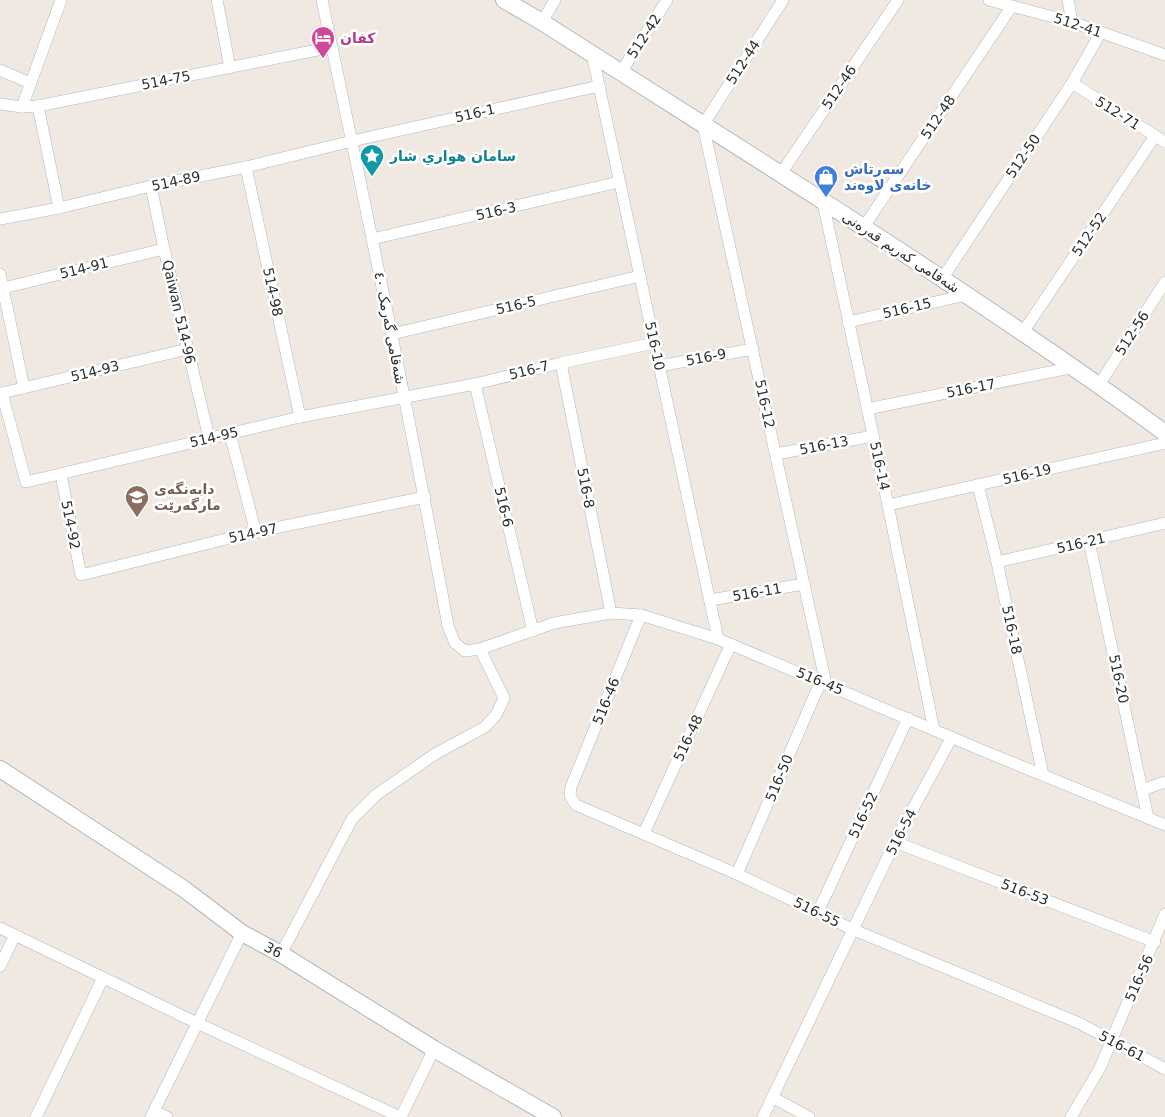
<svg xmlns="http://www.w3.org/2000/svg" width="1165" height="1117" font-family="'DejaVu Sans',Cairo,sans-serif">
  <style>
    .lines { fill: none; stroke-linecap: round; stroke-linejoin: round }
    .street-casing { stroke: #b4b7c1; stroke-width: 12 }
    .secondary-casing { stroke: #b4b7c1; stroke-width: 18 }
    .street { stroke: #fff; stroke-width: 11 }
    .secondary { stroke: #fff; stroke-width: 16 }
    .labels { text-anchor: middle; dominant-baseline: central; stroke-width: 5; stroke-linejoin: round; paint-order: stroke }
    .street-label { font-size: 14px; fill: #2e2e2e; stroke: #fff }
    .hotel-label { font-size: 14px; font-weight: bold; fill: #b23c85; stroke: #fff; text-anchor: start }
    .culture-label { font-size: 14px; font-weight: bold; fill: #0d838f; stroke: #fff; text-anchor: start }
    .shop-label { font-size: 14px; font-weight: bold; fill: #366cbe; stroke: #fff; text-anchor: start }
    .education-label { font-size: 14px; font-weight: bold; fill: #785e54; stroke: #fff; text-anchor: start }
  </style>
  <rect width="100%" height="100%" fill="#efe9e1"/>
  <g class="lines">
    <g class="street-casing">
      <g id="street">
        <polyline points="217,0 230,68"/>
        <path d="M322,0C366,208 410,417 448,626L455,643L465,651L480,649L554,623L611,613L641,615L718,639L991,754L1165,825"/>
        <polyline points="783,0 703,125 826,684"/>
        <polyline points="989,0 1072,22 1165,55"/>
        <polyline points="1068,0 1072,22"/>
        <polyline points="542,22 555,0"/>
        <polyline points="592,53 718,639"/>
        <polyline points="0,70 30,83"/>
        <polyline points="621,72 667,0"/>
        <polyline points="1072,83 1165,142"/>
        <polyline points="0,104 22,107 38,106 332,47"/>
        <polyline points="38,106 59,208"/>
        <polyline points="22,107 61,0"/>
        <polyline points="246,167 300,417"/>
        <polyline points="780,175 898,0"/>
        <polyline points="151,186 164,249 209,438"/>
        <polyline points="823,202 888,505 934,730"/>
        <polyline points="0,219 59,208 151,186 246,167 352,141 599,86"/>
        <polyline points="863,228 1012,6"/>
        <polyline points="372,239 619,182"/>
        <polyline points="0,274 24,388"/>
        <polyline points="942,279 1072,83 1101,32"/>
        <polyline points="3,288 164,249"/>
        <polyline points="848,322 966,295"/>
        <polyline points="1023,332 1155,136"/>
        <polyline points="392,334 640,276"/>
        <polyline points="561,363 611,613"/>
        <polyline points="659,366 753,349"/>
        <polyline points="475,384 533,631"/>
        <polyline points="1099,385 1165,282"/>
        <polyline points="2,393 26,482 300,417 475,384 561,363 654,343"/>
        <polyline points="2,393 188,349"/>
        <polyline points="867,409 1075,367"/>
        <polyline points="230,434 256,533"/>
        <polyline points="776,454 873,436"/>
        <polyline points="61,475 81,575 246,534 425,497"/>
        <polyline points="978,485 997,562 1043,775"/>
        <polyline points="888,505 1165,443"/>
        <polyline points="1089,541 1148,818"/>
        <polyline points="997,562 1165,523"/>
        <polyline points="710,600 804,584"/>
        <polyline points="641,615 571,787 570,796 576,805 737,874 854,930 1079,1023 1165,1069"/>
        <polyline points="1142,790 1165,782"/>
        <polyline points="644,833 731,644"/>
        <polyline points="895,842 1155,942"/>
        <polyline points="737,874 821,681"/>
        <polyline points="818,912 908,718"/>
        <polyline points="0,928 197,1023 400,1117"/>
        <polyline points="281,954 352,819 376,795 435,754 485,727 496,715 504,698 480,649"/>
        <polyline points="0,966 15,935"/>
        <polyline points="772,1097 809,1117"/>
        <polyline points="154,1111 167,1117"/>
        <polyline points="36,1117 103,978"/>
        <polyline points="151,1117 242,933"/>
        <polyline points="401,1117 434,1049"/>
        <polyline points="763,1117 895,842 952,737"/>
        <polyline points="1071,1117 1100,1068 1165,914"/>
      </g>
    </g>
    <g class="secondary-casing">
      <g id="secondary">
        <path d="M504,0L542,22C751,156 964,286 1165,433"/>
        <path id="s1" d="M0,769L184,889L242,933L281,954L434,1049L553,1117"/>
      </g>
    </g>
    <use href="#street" class="street"/>
    <use href="#secondary" class="secondary"/>
  </g>
  <defs>
    <g id="hotel-pin" transform="scale(1.25)"><path d="M0 17L-7.5 6A9.5 9.5 0 1 1 7.5 6Z" fill="#d1479c" stroke="#fff"/><path d="M-6-4.5h1.5V1H6V5H4.5V3h-9V5H-6ZM-4 0a1.8 1.8 0 1 1 3.6 0ZM.5 0V-2.5h3Q6-2.5 6 0Z" fill="#fff"/></g>
    <g id="sight-pin" transform="scale(1.25)"><path d="M0 17L-7.5 6A9.5 9.5 0 1 1 7.5 6Z" fill="#0f9aa8" stroke="#fff"/><path d="M0-6L1.8-2.2L6-1.7L2.9 1.2L3.7 5.4L0 3.3L-3.7 5.4L-2.9 1.2L-6-1.7L-1.8-2.2Z" fill="#fff"/></g>
    <g id="shop-pin" transform="scale(1.25)"><path d="M0 17L-7.5 6A9.5 9.5 0 1 1 7.5 6Z" fill="#3f7fe0" stroke="#fff"/><path d="M-5-2.5h2.3a2.7 3.5 0 0 1 5.4 0H5L5.5 6h-11ZM-1.5-2.5h3a1.5 2.3 0 0 0-3 0Z" fill="#fff"/></g>
    <g id="school-pin" transform="scale(1.25)"><path d="M0 17L-7.5 6A9.5 9.5 0 1 1 7.5 6Z" fill="#8d6e63" stroke="#fff"/><path d="M0-5L7-2L0 1L-7-2ZM-4 1L0 2.5L4 1V4Q0 6-4 4Z" fill="#fff"/></g>
  </defs>
  <g fill-rule="evenodd">
    <use href="#hotel-pin" x="323" y="38"/>
    <use href="#sight-pin" x="372" y="156"/>
    <use href="#shop-pin" x="826" y="177"/>
    <use href="#school-pin" x="137" y="497"/>
  </g>
  <g class="labels">
    <g class="street-label">
      <text transform="translate(1078 25) rotate(18)">512-41</text>
      <text transform="translate(644 36) rotate(-57)">512-42</text>
      <text transform="translate(743 62) rotate(-57)">512-44</text>
      <text transform="translate(166 80) rotate(-11)">514-75</text>
      <text transform="translate(839 87) rotate(-56)">512-46</text>
      <text transform="translate(475 113) rotate(-13)">516-1</text>
      <text transform="translate(1118 113) rotate(32)">512-71</text>
      <text transform="translate(938 117) rotate(-56)">512-48</text>
      <text transform="translate(1023 156) rotate(-56)">512-50</text>
      <text transform="translate(176 181) rotate(-12)">514-89</text>
      <text transform="translate(496 211) rotate(-13)">516-3</text>
      <text transform="translate(1089 234) rotate(-56)">512-52</text>
      <text transform="translate(901 252) rotate(33)">شەقامی کەریم قەرەنی</text>
      <text transform="translate(84 268) rotate(-14)">514-91</text>
      <text transform="translate(273 292) rotate(78)">514-98</text>
      <text transform="translate(516 305) rotate(-13)">516-5</text>
      <text transform="translate(907 308) rotate(-13)">516-15</text>
      <text transform="translate(179 312) rotate(77)">Qaiwan 514-96</text>
      <text transform="translate(390 328) rotate(79)">شەقامی گەرمک ٤٠</text>
      <text transform="translate(1132 333) rotate(-57)">512-56</text>
      <text transform="translate(655 346) rotate(78)">516-10</text>
      <text transform="translate(706 357) rotate(-11)">516-9</text>
      <text transform="translate(529 370) rotate(-14)">516-7</text>
      <text transform="translate(95 371) rotate(-14)">514-93</text>
      <text transform="translate(971 388) rotate(-11)">516-17</text>
      <text transform="translate(765 404) rotate(78)">516-12</text>
      <text transform="translate(214 437) rotate(-13)">514-95</text>
      <text transform="translate(824 445) rotate(-11)">516-13</text>
      <text transform="translate(880 466) rotate(78)">516-14</text>
      <text transform="translate(1027 474) rotate(-13)">516-19</text>
      <text transform="translate(586 488) rotate(79)">516-8</text>
      <text transform="translate(504 507) rotate(77)">516-6</text>
      <text transform="translate(71 525) rotate(79)">514-92</text>
      <text transform="translate(253 533) rotate(-12)">514-97</text>
      <text transform="translate(1081 543) rotate(-13)">516-21</text>
      <text transform="translate(757 592) rotate(-10)">516-11</text>
      <text transform="translate(1012 630) rotate(78)">516-18</text>
      <text transform="translate(1119 679) rotate(78)">516-20</text>
      <text transform="translate(820 681) rotate(23)">516-45</text>
      <text transform="translate(606 701) rotate(-68)">516-46</text>
      <text transform="translate(688 738) rotate(-65)">516-48</text>
      <text transform="translate(779 778) rotate(-67)">516-50</text>
      <text transform="translate(863 815) rotate(-65)">516-52</text>
      <text transform="translate(901 832) rotate(-63)">516-54</text>
      <text transform="translate(1025 892) rotate(21)">516-53</text>
      <text transform="translate(817 912) rotate(26)">516-55</text>
      <text stroke="none"><textPath href="#s1" startOffset="328">36</textPath></text>
      <text transform="translate(1139 978) rotate(-66)">516-56</text>
      <text transform="translate(1122 1046) rotate(28)">516-61</text>
    </g>
    <g class="hotel-label">
      <text x="340" y="38">كفان</text>
    </g>
    <g class="culture-label">
      <text x="390" y="156">سامان هواري شار</text>
    </g>
    <g class="shop-label">
      <text x="844" y="169">سەرتاش<tspan x="844" dy="16">خانەی لاوەند</tspan></text>
    </g>
    <g class="education-label">
      <text x="154" y="489">دایەنگەی<tspan x="154" dy="16">مارگەرێت</tspan></text>
    </g>
  </g>
</svg>
